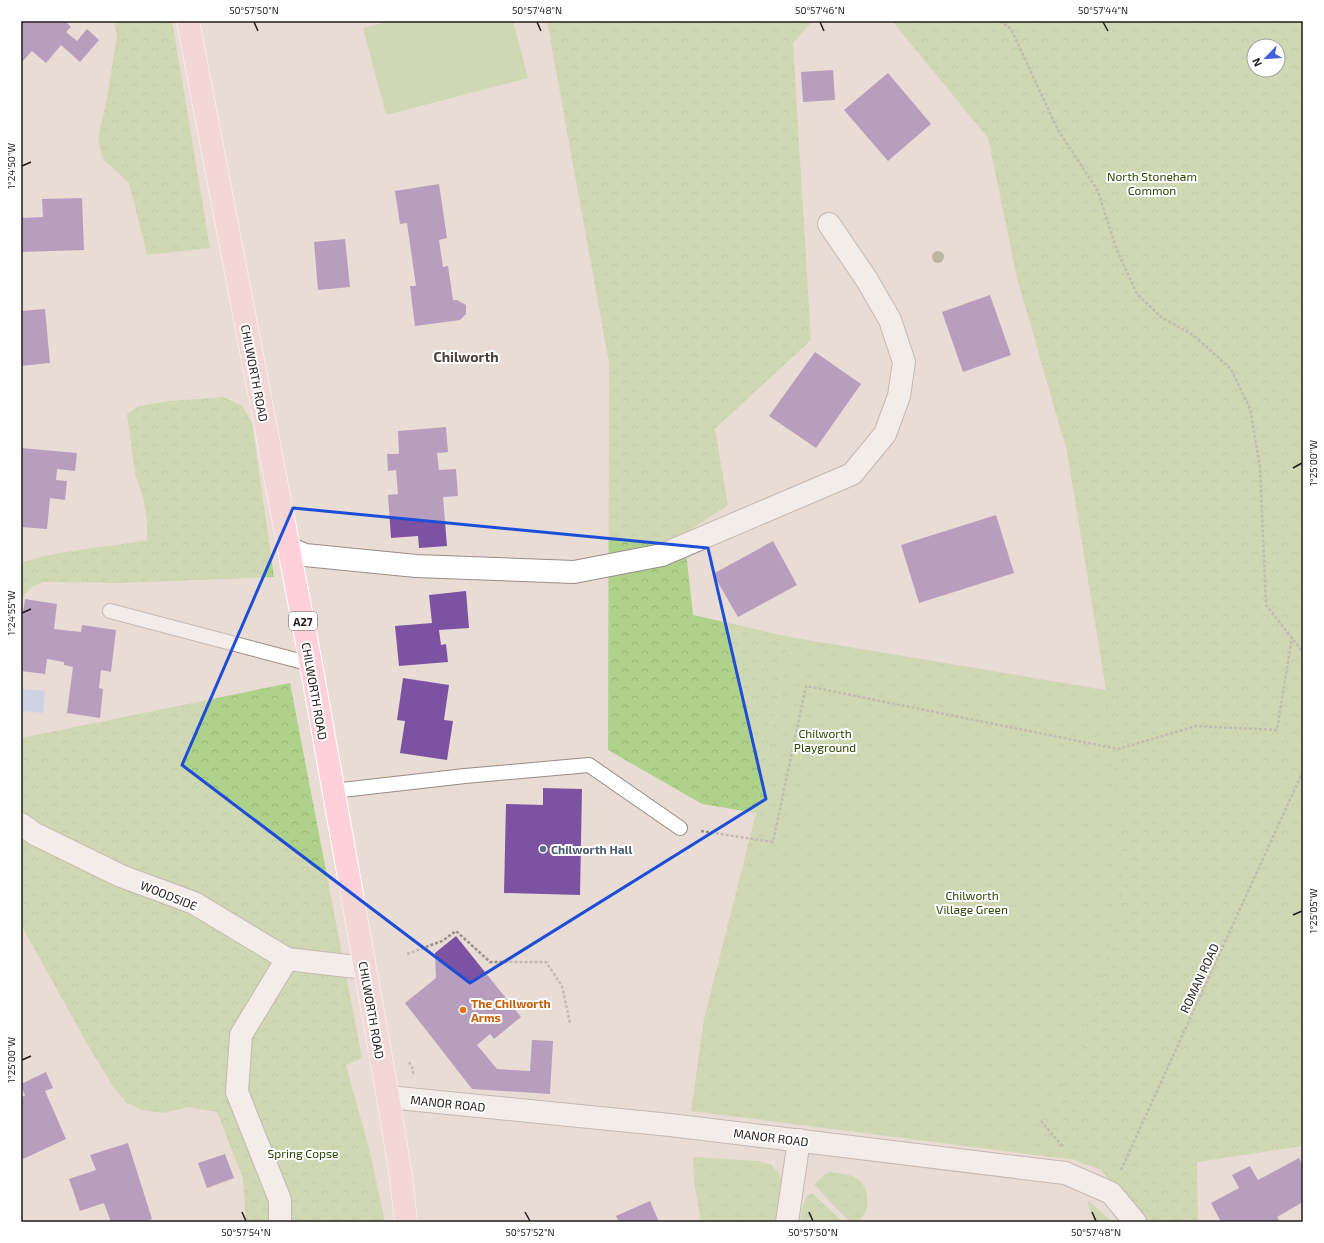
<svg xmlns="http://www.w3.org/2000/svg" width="1324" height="1243" font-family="'Exo 2',sans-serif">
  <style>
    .grass { fill: url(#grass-tufts) }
    .forest { fill: url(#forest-crowns); fill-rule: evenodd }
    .pitch { fill: #afd28b }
    .water { fill: #adc6f9 }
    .building { fill: #7c52a2 }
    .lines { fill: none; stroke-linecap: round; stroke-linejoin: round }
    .lane-casing { stroke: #988c86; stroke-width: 16 }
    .street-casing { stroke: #988c86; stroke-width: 24 }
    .primary-casing { stroke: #fff; stroke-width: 24 }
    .path { stroke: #998f8a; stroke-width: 2.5; stroke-dasharray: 3 2; stroke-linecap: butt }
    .lane { stroke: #fff; stroke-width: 14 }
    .street { stroke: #fff; stroke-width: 22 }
    .primary { stroke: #fed0d9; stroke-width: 22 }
    .tree { fill: #808960 }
    .marked { fill: none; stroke: #1d4ed8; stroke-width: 3; stroke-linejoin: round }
    .ticks { fill: none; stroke: #1f1a18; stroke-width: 1.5 }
    .service-dot { fill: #5c6f8a; stroke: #fff; stroke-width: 1.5 }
    .food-dot { fill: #e8710a; stroke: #fff; stroke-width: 1.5 }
    .labels { text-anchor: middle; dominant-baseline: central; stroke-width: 4; stroke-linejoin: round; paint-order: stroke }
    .shield { fill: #fff; stroke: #625f5d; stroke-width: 1 }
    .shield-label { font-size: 11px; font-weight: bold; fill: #1f1a18 }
    .park-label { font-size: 12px; fill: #2b4501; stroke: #fff }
    .street-label { font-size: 12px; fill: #1f1a18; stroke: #fff }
    .service-label { font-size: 12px; font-weight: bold; fill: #4e5e75; stroke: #fff; text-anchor: start }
    .food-label { font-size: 12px; font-weight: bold; fill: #c56008; stroke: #fff; text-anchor: start }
    .quarter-label { font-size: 14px; font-weight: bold; fill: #4a403b; stroke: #fff }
    .neatline { fill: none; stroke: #1f1a18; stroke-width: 1.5 }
    .ticks-label { font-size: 10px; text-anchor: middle; fill: #1f1a18 }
  </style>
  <defs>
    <pattern id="grass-tufts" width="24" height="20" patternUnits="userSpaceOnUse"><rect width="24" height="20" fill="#afd28b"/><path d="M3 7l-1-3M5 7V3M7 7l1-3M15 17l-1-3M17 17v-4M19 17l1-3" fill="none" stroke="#96b477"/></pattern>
    <pattern id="forest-crowns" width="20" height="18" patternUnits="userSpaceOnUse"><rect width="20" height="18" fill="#afd28b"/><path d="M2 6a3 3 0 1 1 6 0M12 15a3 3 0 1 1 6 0" fill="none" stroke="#96b477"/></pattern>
  </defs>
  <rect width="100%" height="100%" fill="#e9dcd5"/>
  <g class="grass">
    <polygon points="790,637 1106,690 1303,720 1104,1171 1075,1160 691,1111 704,1019 756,813"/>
    <polygon points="693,1157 758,1161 770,1164 778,1172 782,1181 783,1222 701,1222 694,1182"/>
    <path d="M830,1172C840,1173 852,1174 860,1181C870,1190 871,1217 856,1222C854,1223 852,1222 850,1222L814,1185L825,1174Z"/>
    <polygon points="812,1193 843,1222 800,1222 802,1208 807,1196"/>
  </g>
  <g class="forest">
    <polygon points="114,21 172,21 210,248 147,255 129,183 102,158 98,138 107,98 117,35"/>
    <polygon points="547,21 813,21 793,43 811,340 715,429 728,505 684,534 693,615 790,637 756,813 702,804 608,750 609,363"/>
    <path d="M892,21H1303V1146L1197,1162L1198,1222H1145L1101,1170L1041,1121L1083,1048L1124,887L1106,690L1067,452L1017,278L988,138ZM1254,46H1278V70H1254Z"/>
    <path d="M224,397L242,406L252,422L274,577L122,583L45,582L33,586L21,599V563C61,549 105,548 147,540V520L143,497L135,474L127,414L139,406L169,401Z"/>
    <polygon points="290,683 362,1058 346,1065 369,1148 385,1222 246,1222 243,1179 217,1112 188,1107 164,1113 142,1110 127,1103 114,1088 90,1049 21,925 21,738"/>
    <polygon points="1087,1200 1113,1222 1094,1222"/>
  </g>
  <polygon class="pitch" points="390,21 513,21 528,78 386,115 363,28"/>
  <polygon class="water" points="21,689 45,691 43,713 21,711"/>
  <g class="building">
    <polygon points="21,21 65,21 71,27 66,32 77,41 87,29 99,40 80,62 61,45 46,63 32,51 21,63"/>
    <polygon points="833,70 835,100 803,102 801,72"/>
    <polygon points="888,73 931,124 888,161 844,110"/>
    <polygon points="439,184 447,238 439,240 443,267 448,266 453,300 457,300 466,305 466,314 460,320 415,326 410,286 416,286 407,223 400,224 395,191"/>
    <polygon points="82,198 84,250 21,252 21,218 43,217 42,199"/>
    <polygon points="345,239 350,287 318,290 314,242"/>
    <polygon points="990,295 1011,355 963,372 942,312"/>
    <polygon points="45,309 50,363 21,366 21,311"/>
    <polygon points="815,352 861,384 816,448 769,416"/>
    <polygon points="446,427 448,452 437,453 439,470 456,469 458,496 443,497 447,546 419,548 418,536 391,538 388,495 398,494 396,470 388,471 387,454 399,454 398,431"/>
    <polygon points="21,448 77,453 75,471 57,469 56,480 67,481 65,500 50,498 47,529 21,527 22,491 21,491"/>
    <polygon points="996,515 1014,573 919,603 901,545"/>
    <polygon points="773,541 797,585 738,617 713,574"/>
    <polygon points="466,591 469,628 439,630 441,645 446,644 448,662 399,666 395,626 432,623 429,595"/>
    <polygon points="25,599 57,604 54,629 81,632 82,625 116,630 111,672 101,670 99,688 103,689 100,718 67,713 73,667 64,665 64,662 47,659 45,674 21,671 21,626"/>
    <polygon points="403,678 449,685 444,720 453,721 447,760 400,753 405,721 397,720"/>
    <polygon points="543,788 582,789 580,895 504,893 506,804 543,805"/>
    <polygon points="456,936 521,1017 494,1039 490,1034 477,1045 497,1069 530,1071 532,1040 553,1041 550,1094 472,1089 405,1003 436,978 435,953"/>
    <polygon points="46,1072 53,1088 45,1091 66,1139 23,1159 21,1154 21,1097 25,1096 21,1084"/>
    <polygon points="128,1143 152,1219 142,1222 111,1222 104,1203 80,1211 69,1179 96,1170 90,1155"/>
    <polygon points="225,1154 234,1178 207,1188 198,1163"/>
    <polygon points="1299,1158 1303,1166 1303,1202 1277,1217 1280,1222 1221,1222 1211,1203 1239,1188 1232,1175 1250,1166 1258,1180"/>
    <polygon points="650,1201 659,1222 619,1222 616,1216"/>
  </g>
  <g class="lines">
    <g class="lane-casing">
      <g id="lane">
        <polyline points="110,611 311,664"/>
        <polyline points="333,791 465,776 589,765 680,828"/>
      </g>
    </g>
    <g class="street-casing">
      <g id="street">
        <polyline points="289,548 305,555 416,566 574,572 662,555 852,474 885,434 899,396 904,362 890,320 867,280 829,224"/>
        <polyline points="21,824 35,834 121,876 194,903 287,959 365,968"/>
        <polyline points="388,1097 670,1125 1065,1173 1111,1193 1135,1222"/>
        <polyline points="280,1222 280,1200 237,1092 241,1035 287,959"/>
        <polyline points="787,1222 799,1140"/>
      </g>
    </g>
    <g class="primary-casing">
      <polyline id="primary" points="188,21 311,664 388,1097 401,1177 406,1222"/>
    </g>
    <g class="path">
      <polyline points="1000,21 1011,29 1058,130 1098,191 1116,248 1137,294 1161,317 1193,335 1231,369 1250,409 1260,467 1266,605 1303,652"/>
      <polyline points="701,831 773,842 806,686 1118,749 1196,726 1277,730 1292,637"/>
      <polyline points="407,954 442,941 456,931 490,962 546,962 562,986 570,1023"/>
      <polyline points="409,1062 413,1069 413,1074"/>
      <polyline points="1041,1121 1063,1147"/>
      <polyline points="1121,1170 1303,771"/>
    </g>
    <use href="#lane" class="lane"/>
    <use href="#street" class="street"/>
    <use href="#primary" class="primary"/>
  </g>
  <circle class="tree" cx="938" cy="257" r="6"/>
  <path d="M0 0H1324V1243H0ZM293,508L708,548L766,799L470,983L182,765Z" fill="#e9dcd5" fill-opacity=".55" fill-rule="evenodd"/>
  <path class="marked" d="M293,508L708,548L766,799L470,983L182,765Z"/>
  <path class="ticks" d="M254,22L258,31M537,22L541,31M820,22L824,31M1103,22L1108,31M22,166L31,162M1293,468L1302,463M22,613L31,609M1293,915L1302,911M22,1060L31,1056M242,1212L246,1221M525,1212L530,1221M809,1212L813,1221M1092,1212L1096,1221"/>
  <circle class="service-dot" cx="543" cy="849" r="4"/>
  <circle class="food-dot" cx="463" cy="1010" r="4"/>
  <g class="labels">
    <rect class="shield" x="289" y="612" width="28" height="18" rx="3"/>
    <g class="shield-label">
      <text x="303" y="621">A27</text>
    </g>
    <g class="park-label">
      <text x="1152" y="176">North Stoneham<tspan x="1152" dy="14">Common</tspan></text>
      <text x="825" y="733">Chilworth<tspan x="825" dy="14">Playground</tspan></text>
      <text x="972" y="895">Chilworth<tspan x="972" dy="14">Village Green</tspan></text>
      <text x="303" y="1153">Spring Copse</text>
    </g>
    <g class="street-label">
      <text transform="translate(255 373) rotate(79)">CHILWORTH ROAD</text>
      <text transform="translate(315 691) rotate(80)">CHILWORTH ROAD</text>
      <text transform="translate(169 895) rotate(22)">WOODSIDE</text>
      <text transform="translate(1199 978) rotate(-65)">ROMAN ROAD</text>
      <text transform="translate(372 1010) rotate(80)">CHILWORTH ROAD</text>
      <text transform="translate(448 1103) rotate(6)">MANOR ROAD</text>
      <text transform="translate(771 1137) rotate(7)">MANOR ROAD</text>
    </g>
    <g class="service-label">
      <text x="551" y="849">Chilworth Hall</text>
    </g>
    <g class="food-label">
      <text x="471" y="1003">The Chilworth<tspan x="471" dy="14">Arms</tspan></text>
    </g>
    <g class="quarter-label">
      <text x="466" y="356">Chilworth</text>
    </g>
  </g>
  <rect width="1324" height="1243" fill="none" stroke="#ffffff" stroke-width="44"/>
  <g transform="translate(1266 58) rotate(245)"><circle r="19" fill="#ffffff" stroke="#a5a3a3"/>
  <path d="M0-3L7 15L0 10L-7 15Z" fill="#4362d5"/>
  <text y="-6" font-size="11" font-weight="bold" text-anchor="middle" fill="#1f1a18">N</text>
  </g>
  <rect x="22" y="22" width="1280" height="1199" class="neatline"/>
  <g class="ticks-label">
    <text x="254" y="14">50°57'50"N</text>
    <text x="537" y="14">50°57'48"N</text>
    <text x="820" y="14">50°57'46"N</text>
    <text x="1103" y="14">50°57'44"N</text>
    <text transform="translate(11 166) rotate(-90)" y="4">1°24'50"W</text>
    <text transform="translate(1313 463) rotate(-90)" y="4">1°25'00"W</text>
    <text transform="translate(11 613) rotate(-90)" y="4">1°24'55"W</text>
    <text transform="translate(1313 911) rotate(-90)" y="4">1°25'05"W</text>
    <text transform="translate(11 1060) rotate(-90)" y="4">1°25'00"W</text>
    <text x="246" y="1236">50°57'54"N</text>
    <text x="530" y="1236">50°57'52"N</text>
    <text x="813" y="1236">50°57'50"N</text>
    <text x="1096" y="1236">50°57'48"N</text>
  </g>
</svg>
